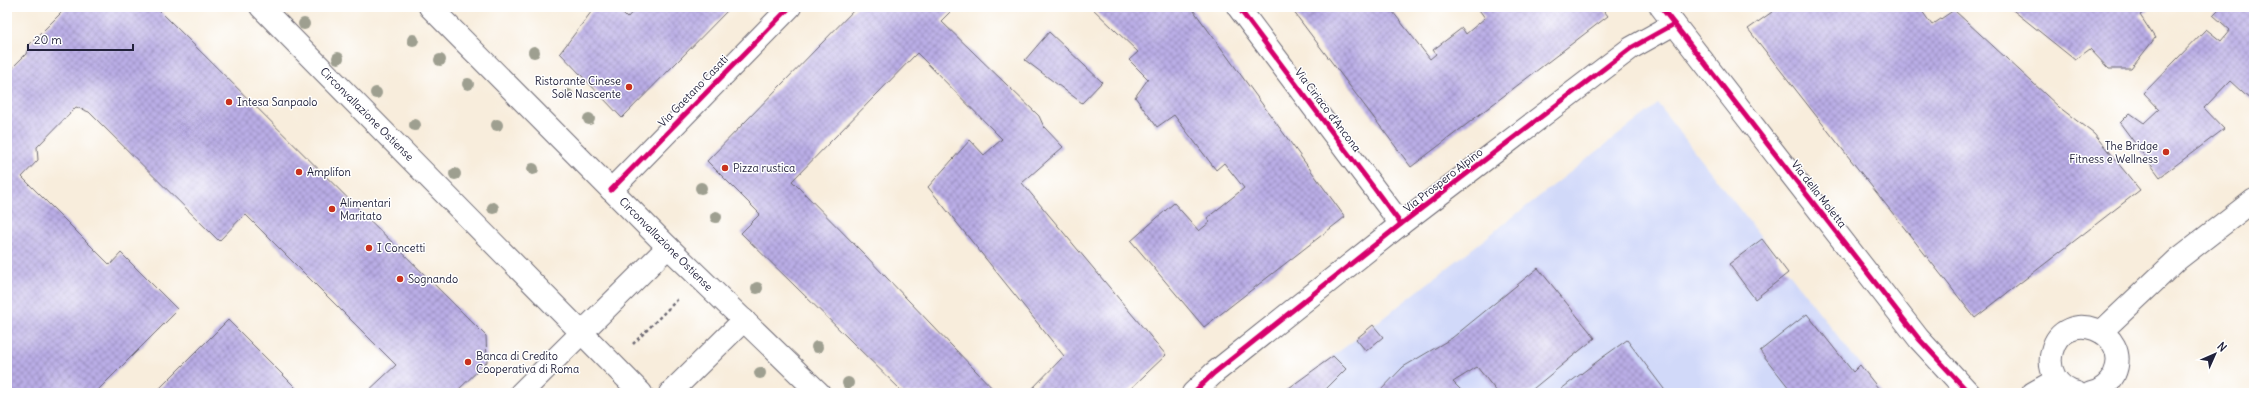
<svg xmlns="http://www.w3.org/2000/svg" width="2261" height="400" font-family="Delius,sans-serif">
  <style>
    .built { fill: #d1d9f9 }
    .building { fill: url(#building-cross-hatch) }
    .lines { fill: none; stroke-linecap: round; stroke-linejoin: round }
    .street-casing { stroke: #6d6973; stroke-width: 24 }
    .secondary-casing { stroke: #6d6973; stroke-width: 24 }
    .path { stroke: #6d6973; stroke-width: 2.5; stroke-dasharray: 3 3; stroke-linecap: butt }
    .street { stroke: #fff; stroke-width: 22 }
    .secondary { stroke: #fff; stroke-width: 22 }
    .cycleway-casing { stroke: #fff; stroke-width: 8 }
    .cycleway { stroke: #d6006c; stroke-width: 5 }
    .tree { fill: #9e9f90 }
    .poi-dot { fill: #c8321e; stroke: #fff; stroke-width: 1.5 }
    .labels { text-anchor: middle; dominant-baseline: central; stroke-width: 3; stroke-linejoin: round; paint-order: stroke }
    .poi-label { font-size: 11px; fill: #22223b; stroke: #fff; text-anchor: start }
    .street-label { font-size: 11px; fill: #22223b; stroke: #fff }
  </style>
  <defs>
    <pattern id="building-cross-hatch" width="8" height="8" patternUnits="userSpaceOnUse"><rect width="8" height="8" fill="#baade6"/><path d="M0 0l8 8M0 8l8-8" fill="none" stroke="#978cbc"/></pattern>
  </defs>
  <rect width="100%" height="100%" fill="#fff"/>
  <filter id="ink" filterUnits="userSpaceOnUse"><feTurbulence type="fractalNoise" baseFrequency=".025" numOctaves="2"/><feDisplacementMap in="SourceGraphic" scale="8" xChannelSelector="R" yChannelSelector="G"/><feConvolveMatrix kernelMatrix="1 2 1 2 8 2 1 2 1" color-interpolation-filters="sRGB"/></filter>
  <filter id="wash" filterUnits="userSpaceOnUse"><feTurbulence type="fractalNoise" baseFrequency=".012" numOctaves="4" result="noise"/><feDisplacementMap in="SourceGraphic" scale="16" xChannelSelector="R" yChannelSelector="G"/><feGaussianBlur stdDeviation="0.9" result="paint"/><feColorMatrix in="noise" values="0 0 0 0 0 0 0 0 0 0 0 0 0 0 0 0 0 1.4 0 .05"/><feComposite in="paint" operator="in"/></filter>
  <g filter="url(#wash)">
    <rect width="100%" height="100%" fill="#f8eddc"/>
    <polygon class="built" points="1658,104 1882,393 1282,393 1356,339"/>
    <g id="blocks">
      <g class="building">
        <polygon points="67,7 156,7 486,336 487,362 455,393 366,393 396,365 245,214 219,241 89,112 76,107 37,147 38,160 22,177 110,265 121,253 178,310 95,393 7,393 7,73 26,54 29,45"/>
        <polygon points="595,7 616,7 627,18 637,7 731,7 622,118 560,53"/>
        <polygon points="857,7 955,7 941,21 1039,116 1044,127 1063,147 1022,183 1166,355 1126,393 1028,393 1064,356 928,187 970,140 984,155 1002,139 917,53 792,181 864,254 997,393 904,393 741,233 760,214 707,161"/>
        <polygon points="1091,7 1191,7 1345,217 1204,327 1131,241 1174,203 1199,231 1210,222 1207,218 1244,188 1224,163 1216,170 1174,115 1157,127 1135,97 1148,79 1129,60 1138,52"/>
        <polygon points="1290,7 1389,7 1430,59 1436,54 1433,50 1462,28 1466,34 1485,18 1477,7 1601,7 1608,16 1411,167"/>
        <polygon points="1779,7 1919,7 1932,25 1954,10 2059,107 2094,134 2140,190 1975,318 1748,29"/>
        <polygon points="2009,7 2152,7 2140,15 2155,38 2131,69 2109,69 2090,49 2075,60"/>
        <polygon points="2221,7 2254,7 2254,103 2230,81 2204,108 2224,129 2160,177 2120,123 2130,113 2144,123 2159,109 2144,93 2206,29 2221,41 2230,30 2213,15"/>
        <polygon points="1049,32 1102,82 1082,103 1025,60"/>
        <polygon points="1762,239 1788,273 1755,299 1729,264"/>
        <polygon points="1538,268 1595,338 1528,393 1498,393 1477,367 1453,382 1464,393 1378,393 1403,367 1452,338"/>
        <polygon points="1807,314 1853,372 1860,365 1882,393 1793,393 1760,351"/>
        <polygon points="228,320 301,393 155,393"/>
        <polygon points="1373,325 1383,337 1366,351 1356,339"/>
        <polygon points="1627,340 1667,393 1556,393 1603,357"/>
        <polygon points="1333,356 1346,369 1322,393 1282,393"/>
      </g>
    </g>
  </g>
  <g filter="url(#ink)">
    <use href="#blocks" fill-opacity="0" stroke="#6d6973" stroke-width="1"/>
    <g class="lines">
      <g class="street-casing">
        <g id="street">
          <polyline points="1238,7 1401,224"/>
          <polyline points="1661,7 1919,339 1969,393"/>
          <polyline points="611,190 790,7"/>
          <polyline points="2101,332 2178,259 2254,200"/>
          <polyline points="521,393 668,247"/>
          <polyline points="670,393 744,320"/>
          <polyline points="1193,393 1214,373 1401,224 1631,48 1674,24"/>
          <polyline points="2033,393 2056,380"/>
          <path d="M2077,393C2057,388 2047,370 2052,351C2063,306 2134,330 2114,375C2109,384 2101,391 2091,393"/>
        </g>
      </g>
      <g class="secondary-casing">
        <g id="secondary">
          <polyline points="261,7 641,393"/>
          <polyline points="430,7 668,247 819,393"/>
        </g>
      </g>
      <polyline class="path" points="633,344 679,298"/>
      <use href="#street" class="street"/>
      <use href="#secondary" class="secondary"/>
      <g class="cycleway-casing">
        <g id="cycleway">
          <polyline points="1238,7 1401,224"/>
          <polyline points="1661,7 1919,339 1969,393"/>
          <polyline points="611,190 790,7"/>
          <polyline points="1193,393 1214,373 1401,224 1631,48 1674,24"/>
        </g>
      </g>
      <use href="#cycleway" class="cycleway"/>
    </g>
    <g class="tree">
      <circle cx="304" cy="24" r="6"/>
      <circle cx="413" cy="40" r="6"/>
      <circle cx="534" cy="52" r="6"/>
      <circle cx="338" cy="58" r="6"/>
      <circle cx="440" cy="60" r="6"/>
      <circle cx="468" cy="84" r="6"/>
      <circle cx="376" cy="93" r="6"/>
      <circle cx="568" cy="95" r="6"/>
      <circle cx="589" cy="119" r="6"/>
      <circle cx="415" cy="125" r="6"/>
      <circle cx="497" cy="125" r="6"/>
      <circle cx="533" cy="169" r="6"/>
      <circle cx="455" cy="174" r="6"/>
      <circle cx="701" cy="188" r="6"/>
      <circle cx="493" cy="208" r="6"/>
      <circle cx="716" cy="217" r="6"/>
      <circle cx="757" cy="288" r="6"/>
      <circle cx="817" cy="347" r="6"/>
      <circle cx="760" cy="373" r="6"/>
      <circle cx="848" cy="383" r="6"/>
    </g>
  </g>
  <g class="poi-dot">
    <circle cx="629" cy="87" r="4"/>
    <circle cx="229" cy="102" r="4"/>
    <circle cx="2166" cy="152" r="4"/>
    <circle cx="725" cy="168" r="4"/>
    <circle cx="299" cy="172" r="4"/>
    <circle cx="332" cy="209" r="4"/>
    <circle cx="369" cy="248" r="4"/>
    <circle cx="400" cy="279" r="4"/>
    <circle cx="468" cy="362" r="4"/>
  </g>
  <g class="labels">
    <g class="poi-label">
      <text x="621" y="81" text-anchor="end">Ristorante Cinese<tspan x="621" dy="13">Sole Nascente</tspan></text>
      <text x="237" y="102">Intesa Sanpaolo</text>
      <text x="2158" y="146" text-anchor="end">The Bridge<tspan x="2158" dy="13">Fitness e Wellness</tspan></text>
      <text x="733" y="168">Pizza rustica</text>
      <text x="307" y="172">Amplifon</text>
      <text x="340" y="203">Alimentari<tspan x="340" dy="13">Maritato</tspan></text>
      <text x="377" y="248">I Concetti</text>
      <text x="408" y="279">Sognando</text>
      <text x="476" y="356">Banca di Credito<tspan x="476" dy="13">Cooperativa di Roma</tspan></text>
    </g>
    <g class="street-label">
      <text transform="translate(693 91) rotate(-46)">Via Gaetano Casati</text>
      <text transform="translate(1328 110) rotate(53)">Via Ciriaco d'Ancona</text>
      <text transform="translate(367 114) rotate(45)">Circonvallazione Ostiense</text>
      <text transform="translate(1443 180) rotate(-38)">Via Prospero Alpino</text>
      <text transform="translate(1819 194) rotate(52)">Via della Moletta</text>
      <text transform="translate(666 244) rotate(45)">Circonvallazione Ostiense</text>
    </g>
  </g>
  <rect width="2261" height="400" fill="none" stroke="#fff" stroke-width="24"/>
  <g transform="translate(2215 354) rotate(45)" stroke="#ffffff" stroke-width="3" paint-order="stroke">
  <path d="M0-3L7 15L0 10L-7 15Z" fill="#22223b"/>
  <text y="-6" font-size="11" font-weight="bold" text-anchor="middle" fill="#22223b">N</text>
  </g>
  <path d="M28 44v6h105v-6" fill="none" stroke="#22223b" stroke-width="2"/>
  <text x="34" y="44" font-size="12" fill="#22223b" stroke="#ffffff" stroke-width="3" paint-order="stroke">20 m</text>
</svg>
